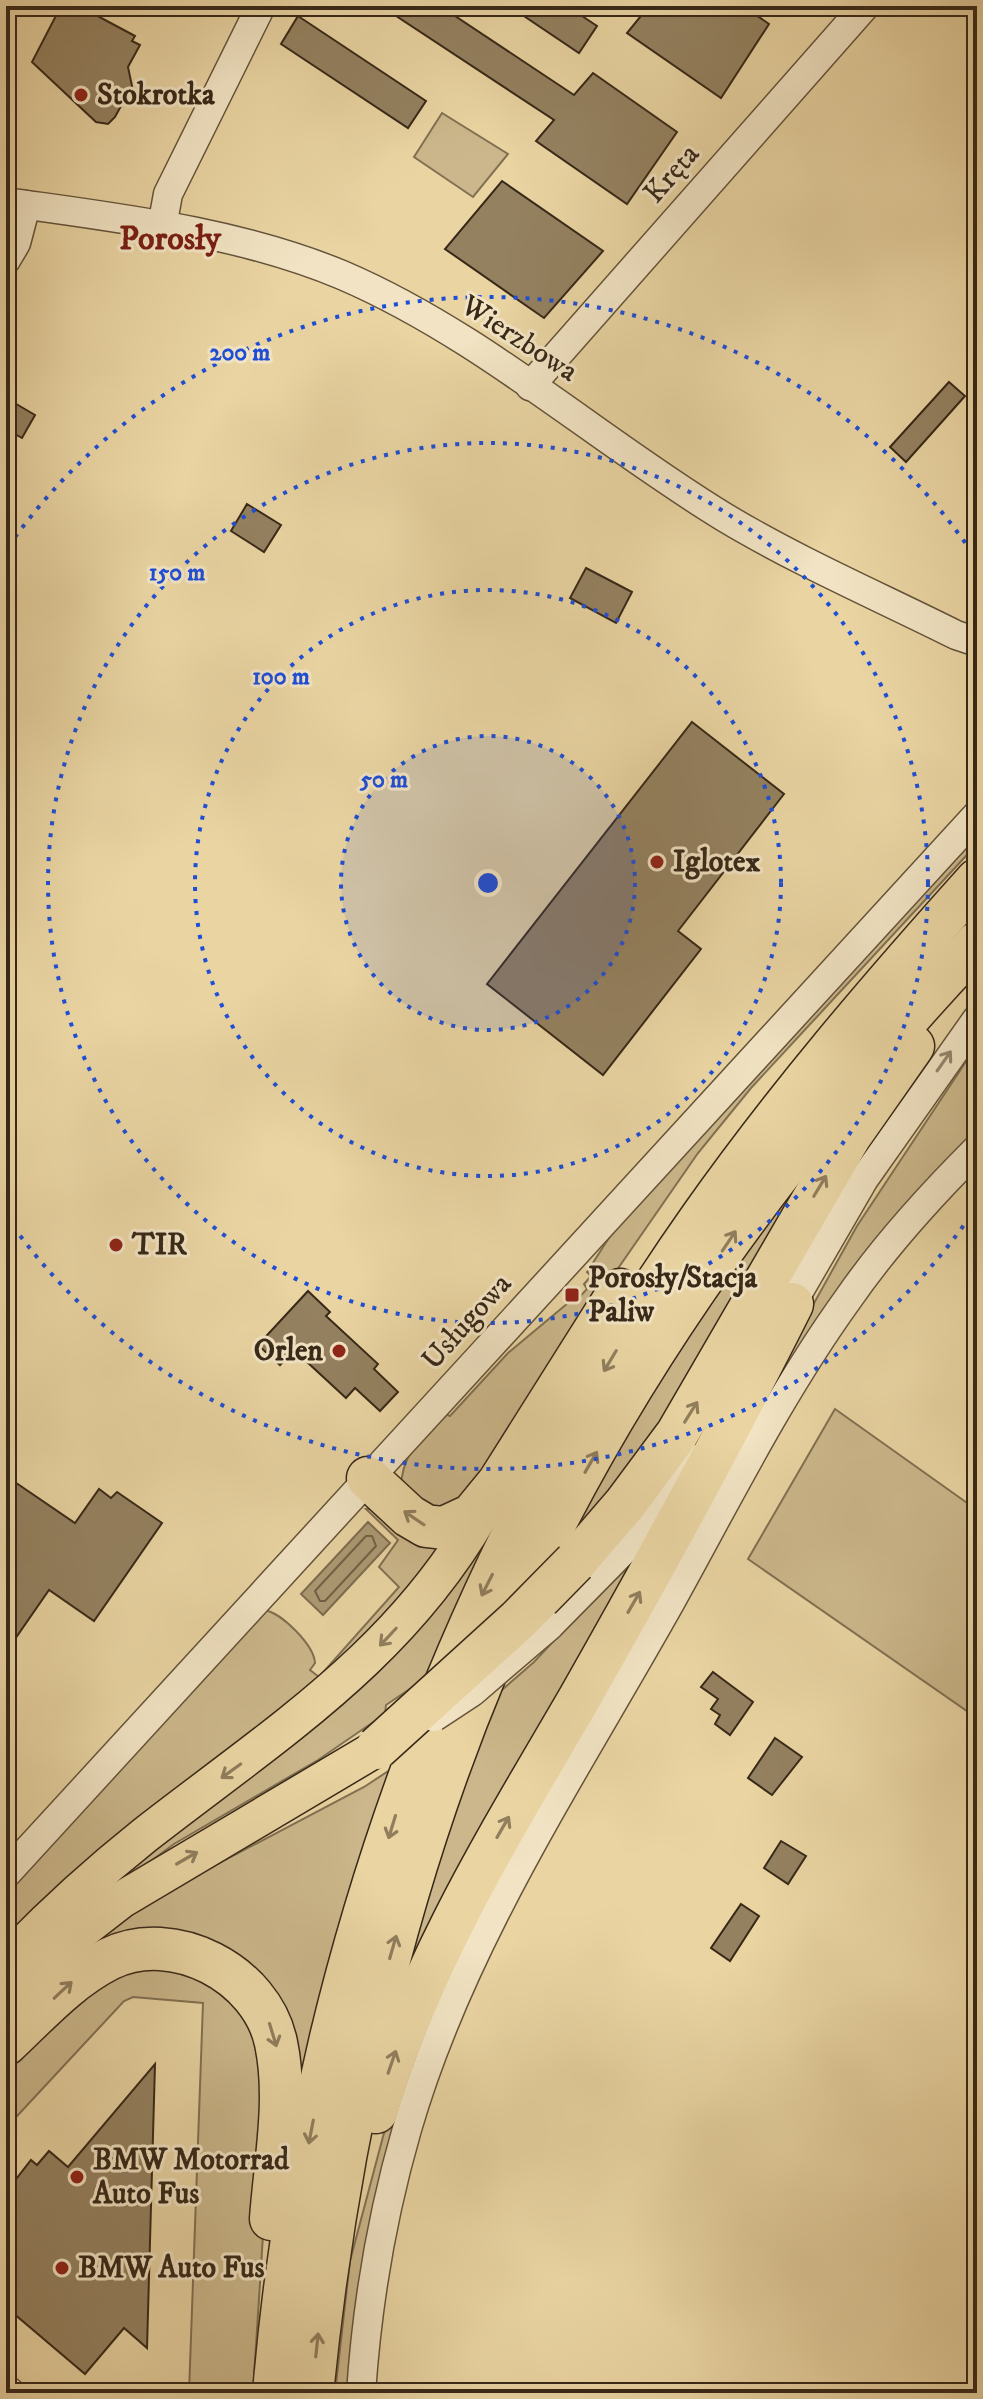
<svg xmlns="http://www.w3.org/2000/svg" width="983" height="2399" font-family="'IM FELL DW Pica',serif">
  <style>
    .green { fill: #cbb78b; stroke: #817052; stroke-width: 2 }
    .water { fill: #ac9a73; stroke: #7d6c4f; stroke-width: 2 }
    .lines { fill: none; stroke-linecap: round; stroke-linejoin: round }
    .shore { stroke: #726146; stroke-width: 2 }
    .building { fill: #948160; stroke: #372818; stroke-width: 2 }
    .minor-casing { stroke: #64533a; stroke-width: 31 }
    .major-casing { stroke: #372818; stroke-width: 39 }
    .highway-casing { stroke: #372818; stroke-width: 45 }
    .minor { stroke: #f1e3c3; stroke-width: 28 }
    .major { stroke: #e9d4a2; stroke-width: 36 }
    .highway { stroke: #e9d4a2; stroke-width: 42 }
    .minor-bridge-casing { stroke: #64533a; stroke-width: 31; stroke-linecap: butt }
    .highway-bridge-casing { stroke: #372818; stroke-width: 45; stroke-linecap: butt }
    .minor-bridge { stroke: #f1e3c3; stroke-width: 28 }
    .highway-bridge { stroke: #e9d4a2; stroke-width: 42 }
    .oneway { stroke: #94866e }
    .oneway2 { stroke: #907e5d }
    .ring { fill: none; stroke: #1d4ed8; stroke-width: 4; stroke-dasharray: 4 8 }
    .poi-dot { fill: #8f2418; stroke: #f1e3c3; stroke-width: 3 }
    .labels { text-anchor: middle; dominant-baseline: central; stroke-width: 6; stroke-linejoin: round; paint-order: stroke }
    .poi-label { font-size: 30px; font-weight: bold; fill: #372818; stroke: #f1e3c3; text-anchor: start }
    .street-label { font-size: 30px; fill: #372818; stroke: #f1e3c3 }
    .quarter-label { font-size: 34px; font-weight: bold; fill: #7a1f14; stroke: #f1e3c3 }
    .centre { fill: #1d4ed8; stroke: #f1e3c3; stroke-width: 4 }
    .ring-label { font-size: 24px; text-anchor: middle; font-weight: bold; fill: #1d4ed8; stroke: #f1e3c3; stroke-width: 6; stroke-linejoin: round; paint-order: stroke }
  </style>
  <rect width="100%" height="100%" fill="#e9d4a2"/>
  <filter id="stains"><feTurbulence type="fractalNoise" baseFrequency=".0025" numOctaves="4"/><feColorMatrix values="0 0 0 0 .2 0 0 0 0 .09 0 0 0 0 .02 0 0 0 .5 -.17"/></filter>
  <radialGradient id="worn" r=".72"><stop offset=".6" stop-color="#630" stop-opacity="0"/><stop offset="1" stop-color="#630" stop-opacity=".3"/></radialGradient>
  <g class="green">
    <polygon points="442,113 508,154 473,197 414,157"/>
    <path d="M977,833V844L751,1088L698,1153L585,1316L471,1503L449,1517L401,1487C402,1452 422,1438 445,1414L450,1416L508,1353L574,1298L577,1300L587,1289L584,1284L591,1276L587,1272L614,1230Z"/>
    <path d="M977,1045V1135L877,1240L803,1344L473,1929C405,2083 359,2222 352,2393H335L350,2261L393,2099L419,2023L479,1891L637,1621L857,1226Z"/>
    <polygon points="868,1082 680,1404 554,1562 685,1329"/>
    <polygon points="835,1409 977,1510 977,1718 748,1559"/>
    <polygon points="533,1451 435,1672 386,1705 385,1714 318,1760 174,1844 68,1922 6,1988 6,1979 54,1929 216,1800"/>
    <path d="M366,1509H381L453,1540L323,1682L6,1941V1889L259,1614L264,1610C281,1612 314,1645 315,1663L310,1670L319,1677L399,1587L379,1567L398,1540Z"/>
    <polygon points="660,1527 391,2003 495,1696 534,1662"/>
    <polygon points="399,1764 293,2163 296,2078 186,1941 11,2019 90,1942 166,1891 364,1787"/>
    <polygon points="175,1962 240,1995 273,2077 253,2393 189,2393 203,2003 133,1997 124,2001 6,2128 6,2054 93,1980"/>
  </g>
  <polygon class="water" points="368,1522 390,1543 323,1615 301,1594"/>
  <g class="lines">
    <polygon class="shore" points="366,1536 372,1536 376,1546 325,1601 320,1601 315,1591"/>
  </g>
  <g class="building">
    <polygon points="61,6 79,6 135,36 132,41 140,45 128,67 132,86 115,117 108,124 96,122 32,62"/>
    <polygon points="381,6 440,6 574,95 593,73 677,132 627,204 536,141 554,120"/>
    <polygon points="509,6 567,6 597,26 579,53"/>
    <polygon points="649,6 743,6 769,24 721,98 627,33"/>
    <polygon points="298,16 426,101 408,128 281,44"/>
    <polygon points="502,181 603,251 544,318 445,249"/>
    <polygon points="949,382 965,396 906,462 890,447"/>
    <polygon points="6,398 35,415 22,438 6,429"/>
    <polygon points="247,504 281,525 264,552 231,531"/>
    <polygon points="586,568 632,592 616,623 570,598"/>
    <polygon points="692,722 784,794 678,931 701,949 603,1075 487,984"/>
    <polygon points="308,1291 330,1312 326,1316 378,1364 374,1369 398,1392 380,1411 355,1388 346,1398 294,1350 280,1365 258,1345"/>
    <polygon points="6,1476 75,1523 99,1489 111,1498 117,1492 162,1523 94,1621 49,1590 6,1652"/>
    <polygon points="713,1672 753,1702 730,1735 715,1724 720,1715 711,1709 718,1699 701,1687"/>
    <polygon points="775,1738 802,1757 772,1795 748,1778"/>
    <polygon points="781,1841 806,1856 788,1884 764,1868"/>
    <polygon points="741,1904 759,1916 730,1961 711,1948"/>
    <polygon points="155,2064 147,2348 124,2328 85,2374 6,2307 6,2192 31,2160 37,2165 49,2151 68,2167"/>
  </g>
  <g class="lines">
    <g class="minor-casing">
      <g id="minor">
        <path d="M6,202C118,218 236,231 342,275C480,334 596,439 724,517C799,562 878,596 956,635L977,642"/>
        <polyline points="162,227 168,194 261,6"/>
        <polyline points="6,260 16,243 26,205"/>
        <polyline points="530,386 865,6"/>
        <polyline points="784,1317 864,1179 977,1019"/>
        <polyline points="549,1626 622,1552 693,1459"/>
        <polyline points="6,1874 977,815"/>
        <polyline points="6,2389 11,2393"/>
        <path d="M361,2393C367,2304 382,2215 407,2129C461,1943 572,1777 666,1610C724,1506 778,1396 848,1299C886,1244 930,1196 977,1149"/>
      </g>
    </g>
    <g class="major-casing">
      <g id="major">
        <path d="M6,1962C50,1916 96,1874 145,1835C277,1732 407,1652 489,1499"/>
        <polyline points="6,2006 76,1935 121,1900 377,1748"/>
      </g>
    </g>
    <g class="highway-casing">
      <g id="highway">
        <polyline points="368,1478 409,1516 426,1526 444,1528 472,1515 499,1482 620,1290"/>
        <polyline points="575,1562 625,1504 677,1434 850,1136 913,1046"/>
        <path d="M6,2044C38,2014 69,1979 109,1959C173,1927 262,1974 276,2043C288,2099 275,2163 271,2219"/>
        <path d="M376,2112C420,1962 501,1833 579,1699C653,1569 725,1438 792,1304"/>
        <path d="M274,2393C309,1972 458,1563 701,1218C785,1099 880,988 977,880"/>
        <path d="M312,2393C337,2145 390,1902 486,1672C598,1399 776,1156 977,943"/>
      </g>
    </g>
    <use href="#minor" class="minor"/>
    <use href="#major" class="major"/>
    <use href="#highway" class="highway"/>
    <g class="minor-bridge-casing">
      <polyline id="minor-bridge" points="434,1717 472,1692 549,1626"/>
    </g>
    <g class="highway-bridge-casing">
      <polyline id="highway-bridge" points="377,1748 518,1620 575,1562"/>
    </g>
    <use href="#minor-bridge" class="minor-bridge"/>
    <use href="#highway-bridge" class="highway-bridge"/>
  </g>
  <defs><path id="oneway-shaft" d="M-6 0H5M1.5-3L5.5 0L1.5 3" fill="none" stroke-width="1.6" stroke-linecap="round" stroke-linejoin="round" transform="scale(2)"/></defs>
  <use class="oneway" href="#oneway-shaft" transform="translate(944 1061) rotate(-55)"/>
  <g class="oneway2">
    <use href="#oneway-shaft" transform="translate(820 1186) rotate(-59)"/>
    <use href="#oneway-shaft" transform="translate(729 1241) rotate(-56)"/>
    <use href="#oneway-shaft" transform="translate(610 1361) rotate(121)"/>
    <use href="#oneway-shaft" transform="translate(691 1412) rotate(-58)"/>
    <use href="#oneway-shaft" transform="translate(591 1462) rotate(-60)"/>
    <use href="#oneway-shaft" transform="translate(414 1518) rotate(-146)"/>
    <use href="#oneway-shaft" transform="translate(487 1585) rotate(117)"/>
    <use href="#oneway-shaft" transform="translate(634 1602) rotate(-60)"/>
    <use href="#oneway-shaft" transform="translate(388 1637) rotate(133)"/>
    <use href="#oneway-shaft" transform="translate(231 1771) rotate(144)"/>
    <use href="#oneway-shaft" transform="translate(392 1827) rotate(107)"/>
    <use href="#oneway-shaft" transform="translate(503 1827) rotate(-60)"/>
    <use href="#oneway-shaft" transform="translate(187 1858) rotate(-30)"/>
    <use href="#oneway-shaft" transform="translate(393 1947) rotate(-74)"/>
    <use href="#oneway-shaft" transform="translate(63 1990) rotate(-43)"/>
    <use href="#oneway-shaft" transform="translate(273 2035) rotate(73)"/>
    <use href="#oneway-shaft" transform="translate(392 2062) rotate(-71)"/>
    <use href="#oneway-shaft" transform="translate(311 2132) rotate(101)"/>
    <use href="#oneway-shaft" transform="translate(317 2345) rotate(-84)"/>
  </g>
  <circle cx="488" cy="883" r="147" fill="#1d4ed8" fill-opacity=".12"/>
  <g class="ring">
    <circle cx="488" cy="883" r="147"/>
    <circle cx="488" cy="883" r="293"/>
    <circle cx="488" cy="883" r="440"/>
    <path d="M977 1206A586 586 0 0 1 8 1219M8 547A586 586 0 0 1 977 560"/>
  </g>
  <g class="poi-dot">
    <circle cx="81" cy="95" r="8"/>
    <circle cx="657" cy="862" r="8"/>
    <circle cx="116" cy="1245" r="8"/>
    <rect x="564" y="1287" width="16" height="16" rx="4"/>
    <circle cx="339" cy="1351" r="8"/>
    <circle cx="77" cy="2177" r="8"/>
    <circle cx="62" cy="2268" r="8"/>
  </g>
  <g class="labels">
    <g class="poi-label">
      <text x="97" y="95">Stokrotka</text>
      <text x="673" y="862">Iglotex</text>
      <text x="132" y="1245">TIR</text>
      <text x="588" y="1278">Porosły/Stacja<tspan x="588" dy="34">Paliw</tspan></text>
      <text x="323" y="1351" text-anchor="end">Orlen</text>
      <text x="93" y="2160">BMW Motorrad<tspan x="93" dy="34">Auto Fus</tspan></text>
      <text x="78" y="2268">BMW Auto Fus</text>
    </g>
    <g class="street-label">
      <text transform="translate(672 174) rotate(-49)">Kręta</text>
      <text transform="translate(519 339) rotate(33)">Wierzbowa</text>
      <text transform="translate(467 1322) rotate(-48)">Usługowa</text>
    </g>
    <g class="quarter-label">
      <text x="170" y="239">Porosły</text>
    </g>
  </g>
  <circle cx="488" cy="883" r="12" class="centre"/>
  <g class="ring-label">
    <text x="240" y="360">200 m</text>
    <text x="177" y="580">150 m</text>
    <text x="281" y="684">100 m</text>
    <text x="384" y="787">50 m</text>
  </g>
  <rect width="983" height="2399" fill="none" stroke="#e9d4a2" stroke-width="32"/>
  <rect x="8" y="8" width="967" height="2383" fill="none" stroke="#372818" stroke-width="4"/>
  <rect x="16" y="16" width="951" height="2367" fill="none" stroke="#372818" stroke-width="2"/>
  <rect width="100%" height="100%" filter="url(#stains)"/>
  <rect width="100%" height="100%" fill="url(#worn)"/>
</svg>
